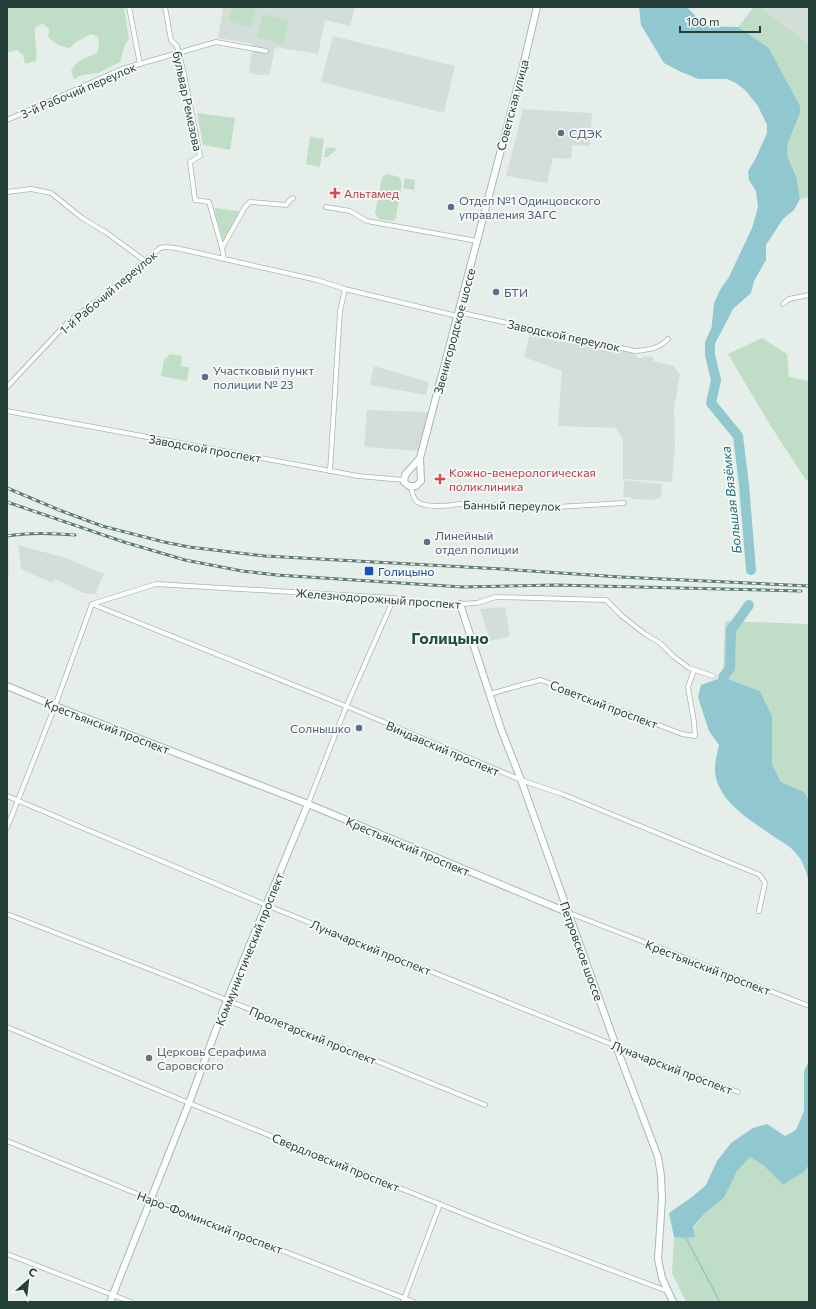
<svg xmlns="http://www.w3.org/2000/svg" width="816" height="1309" font-family="Commissioner,sans-serif">
  <style>
    .built { fill: #d4ded9 }
    .green { fill: #c0dec7 }
    .water { fill: #91c8d0 }
    .lines { fill: none; stroke-linecap: round; stroke-linejoin: round }
    .stream { stroke: #91c8d0; stroke-width: 1.5 }
    .river { stroke: #91c8d0; stroke-width: 10 }
    .street-casing { stroke: #a8b6b1; stroke-width: 5.5 }
    .secondary-casing { stroke: #a5b9b1; stroke-width: 8 }
    .street { stroke: #fff; stroke-width: 4 }
    .secondary { stroke: #fff; stroke-width: 6 }
    .rail-casing { stroke: #607b73; stroke-width: 3 }
    .rail { stroke: #f7faf8; stroke-width: 1.5; stroke-dasharray: 4.5; stroke-linecap: butt }
    .service-dot { fill: #5c6f8a; stroke: #f7faf8; stroke-width: 1.5 }
    .health-dot { fill: #e0444e; stroke: #f7faf8; stroke-width: 1.5 }
    .transit-dot { fill: #1a4fb4; stroke: #f7faf8; stroke-width: 1.5 }
    .worship-dot { fill: #6b7280; stroke: #f7faf8; stroke-width: 1.5 }
    .labels { text-anchor: middle; dominant-baseline: central; stroke-width: 3.5; stroke-linejoin: round; paint-order: stroke }
    .street-label { font-size: 12px; fill: #254038; stroke: #f7faf8 }
    .service-label { font-size: 12px; fill: #4e5e75; stroke: #f7faf8; text-anchor: start }
    .health-label { font-size: 12px; fill: #be3a42; stroke: #f7faf8; text-anchor: start }
    .transit-label { font-size: 12px; fill: #164399; stroke: #f7faf8; text-anchor: start }
    .worship-label { font-size: 12px; fill: #5b616d; stroke: #f7faf8; text-anchor: start }
    .water-label { font-size: 13px; font-style: italic; fill: #216e79; stroke: #f7faf8 }
    .district-label { font-size: 16px; font-weight: bold; fill: #225144; stroke: #f7faf8 }
  </style>
  <rect width="100%" height="100%" fill="#e6eeea"/>
  <g class="built">
    <polygon points="223,7 355,7 350,26 325,20 318,54 275,47 270,74 260,75 249,73 253,44 218,38"/>
    <polygon points="760,7 809,7 809,44"/>
    <polygon points="333,36 455,66 444,113 321,82"/>
    <polygon points="523,109 592,113 590,146 572,145 571,159 553,158 547,183 506,176"/>
    <polygon points="530,333 636,354 636,357 643,358 644,356 651,357 654,358 653,361 674,366 680,375 674,409 675,445 672,482 623,479 623,440 616,428 558,426 562,371 524,357"/>
    <polygon points="374,366 429,382 426,395 370,385"/>
    <polygon points="367,410 429,412 419,451 364,447"/>
    <polygon points="624,480 662,484 661,498 651,500 632,499 631,497 623,497"/>
    <polygon points="7,528 8,528 9,575 7,574"/>
    <polygon points="18,545 66,558 104,574 95,594 83,593 55,579 52,583 21,569"/>
    <polygon points="505,607 510,636 490,641 480,609"/>
  </g>
  <g class="green">
    <path d="M7,7H124L129,39C123,46 123,54 120,62L98,73L82,75L74,79L71,71C78,59 85,58 97,53L99,45L98,37L91,34L76,42L70,48C61,47 55,44 48,37L49,29L42,23L35,28C34,39 38,49 36,61L25,64L23,55L17,50L7,53Z"/>
    <polygon points="233,7 256,7 250,27 228,21"/>
    <polygon points="754,7 760,7 809,44 809,197 800,199 797,179 787,155 788,143 800,113 800,106 769,48 738,27"/>
    <polygon points="263,14 289,21 283,45 257,37"/>
    <polygon points="197,113 235,118 230,150 203,145"/>
    <polygon points="310,137 324,139 320,167 306,164"/>
    <polygon points="326,147 336,148 335,151 327,157 324,157"/>
    <polygon points="388,174 399,177 402,182 396,218 393,221 379,219 375,213 382,178 383,176"/>
    <polygon points="405,178 415,180 414,190 403,188"/>
    <polygon points="215,208 238,211 239,215 225,241 223,241 215,212"/>
    <polygon points="762,338 787,354 789,377 809,381 809,481 806,480 770,425 728,354"/>
    <polygon points="171,354 182,356 181,366 189,367 187,381 161,376 164,359"/>
    <polygon points="725,621 809,624 809,800 804,792 781,782 772,764 772,716 760,691 723,677"/>
    <polygon points="750,1157 763,1165 783,1185 804,1172 809,1165 809,1302 686,1302 672,1273 674,1237 686,1238 705,1213 724,1198 737,1171"/>
  </g>
  <g class="water">
    <polygon points="639,7 687,7 705,26 738,27 769,48 800,106 800,113 788,143 787,155 797,179 800,199 794,210 783,219 766,245 766,260 754,281 751,293 733,309 718,338 710,343 714,303 720,290 729,277 752,228 758,207 756,191 749,180 748,171 755,160 767,133 767,125 758,106 745,90 736,83 727,79 698,79 679,71 664,63 641,25"/>
    <path d="M723,677L760,691L772,716V764L781,782L804,792L809,800V882C806,871 803,860 795,852C789,845 780,841 773,836C752,821 723,805 716,778C713,767 717,755 719,745L709,731L704,716L698,697L701,685Z"/>
    <polygon points="809,1061 809,1165 804,1172 783,1185 763,1165 750,1157 737,1171 724,1198 705,1213 693,1227 695,1237 686,1238 674,1237 669,1213 692,1197 706,1185 717,1161 731,1143 753,1128 767,1124 785,1136 796,1130 804,1111 804,1071"/>
  </g>
  <g class="lines">
    <polyline class="stream" points="686,1238 720,1302"/>
    <g class="river">
      <polyline points="715,332 710,343 710,355 716,380 711,403 738,436 744,485 751,570"/>
      <polyline points="726,690 723,677 730,668 731,630 749,605"/>
    </g>
    <g class="street-casing">
      <g id="street">
        <polyline points="129,7 140,64"/>
        <polyline points="165,7 171,40 177,46 184,74 200,156 190,162 195,200 209,202 222,248"/>
        <polyline points="7,120 122,69 216,42 266,51"/>
        <polyline points="7,192 31,189 51,193 82,218 107,233 145,261"/>
        <polyline points="326,207 350,211 367,221 477,241"/>
        <polyline points="224,259 222,248 245,207 250,202 286,205 291,199 293,198"/>
        <polyline points="783,304 789,299 809,295"/>
        <path d="M458,312L635,351C647,350 659,349 668,339"/>
        <polyline points="7,387 68,322 105,295 160,248 165,247 176,248 317,280 345,289 457,316"/>
        <polyline points="7,411 358,476 404,480"/>
        <polyline points="330,471 340,311 345,289"/>
        <path d="M411,487C412,492 413,498 417,502C427,508 449,506 459,504L556,507L624,503"/>
        <polyline points="92,604 353,709 521,780 562,794 760,875 765,883 759,911"/>
        <polyline points="92,604 156,584 394,598 405,602 460,604 477,603 496,597 606,600 622,616 645,634 660,643 673,656 689,668 713,676"/>
        <polyline points="490,694 525,684 541,680 682,734 695,736 694,722 688,687 694,670"/>
        <polyline points="7,796 266,905 616,1046 738,1092"/>
        <polyline points="308,804 346,707 394,598"/>
        <polyline points="7,828 55,706 92,604"/>
        <polyline points="569,913 809,1006"/>
        <polyline points="7,914 175,979 485,1105"/>
        <polyline points="7,1027 189,1103 489,1224 667,1291"/>
        <polyline points="7,1141 150,1199 414,1302"/>
        <polyline points="7,1254 131,1302"/>
        <polyline points="403,1302 440,1204"/>
      </g>
    </g>
    <g class="secondary-casing">
      <g id="secondary">
        <polyline points="420,458 405,475 404,482 409,486 416,486 421,481 420,458 523,66 537,7"/>
        <polyline points="460,604 501,729 521,780 616,1046 658,1157 661,1176 662,1199 658,1259 662,1278 673,1302"/>
        <polyline points="7,686 55,706 308,804 569,913"/>
        <polyline points="110,1302 189,1103 227,1000 308,804"/>
      </g>
    </g>
    <use href="#street" class="street"/>
    <use href="#secondary" class="secondary"/>
    <g class="rail-casing">
      <g id="rail">
        <polyline points="7,488 59,510 102,526 164,542 189,547 265,556 502,569 621,577 809,586"/>
        <polyline points="7,502 124,542 185,560 242,571 277,575 462,587 555,585 801,591"/>
        <path d="M7,536C30,532 52,533 75,535"/>
      </g>
    </g>
    <use href="#rail" class="rail"/>
  </g>
  <g class="service-dot">
    <circle cx="561" cy="133" r="4"/>
    <circle cx="451" cy="207" r="4"/>
    <circle cx="496" cy="292" r="4"/>
    <circle cx="205" cy="377" r="4"/>
    <circle cx="427" cy="542" r="4"/>
    <circle cx="359" cy="728" r="4"/>
  </g>
  <g class="health-dot">
    <path d="M333 187h4v4h4v4h-4v4h-4v-4h-4v-4h4z"/>
    <path d="M438 473h4v4h4v4h-4v4h-4v-4h-4v-4h4z"/>
  </g>
  <rect class="transit-dot" x="364" y="566" width="10" height="10" rx="2"/>
  <circle class="worship-dot" cx="149" cy="1058" r="4"/>
  <g class="labels">
    <g class="street-label">
      <text transform="translate(78 90) rotate(-23)">3-й Рабочий переулок</text>
      <text transform="translate(188 101) rotate(78)">бульвар Ремезова</text>
      <text transform="translate(512 105) rotate(-75)">Советская улица</text>
      <text transform="translate(108 292) rotate(-40)">1-й Рабочий переулок</text>
      <text transform="translate(454 331) rotate(-75)">Звенигородское шоссе</text>
      <text transform="translate(564 335) rotate(12)">Заводской переулок</text>
      <text transform="translate(205 448) rotate(10)">Заводской проспект</text>
      <text transform="translate(512 505) rotate(1)">Банный переулок</text>
      <text transform="translate(378 598) rotate(4)">Железнодорожный проспект</text>
      <text transform="translate(604 704) rotate(21)">Советский проспект</text>
      <text transform="translate(107 726) rotate(21)">Крестьянский проспект</text>
      <text transform="translate(443 748) rotate(23)">Виндавский проспект</text>
      <text transform="translate(408 846) rotate(23)">Крестьянский проспект</text>
      <text transform="translate(371 947) rotate(22)">Луначарский проспект</text>
      <text transform="translate(249 949) rotate(-68)">Коммунистический проспект</text>
      <text transform="translate(582 951) rotate(70)">Петровское шоссе</text>
      <text transform="translate(708 967) rotate(21)">Крестьянский проспект</text>
      <text transform="translate(313 1035) rotate(22)">Пролетарский проспект</text>
      <text transform="translate(672 1067) rotate(21)">Луначарский проспект</text>
      <text transform="translate(336 1162) rotate(22)">Свердловский проспект</text>
      <text transform="translate(210 1222) rotate(21)">Наро-Фоминский проспект</text>
    </g>
    <g class="service-label">
      <text x="569" y="133">СДЭК</text>
      <text x="459" y="200">Отдел №1 Одинцовского<tspan x="459" dy="14">управления ЗАГС</tspan></text>
      <text x="504" y="292">БТИ</text>
      <text x="213" y="370">Участковый пункт<tspan x="213" dy="14">полиции № 23</tspan></text>
      <text x="435" y="535">Линейный<tspan x="435" dy="14">отдел полиции</tspan></text>
      <text x="351" y="728" text-anchor="end">Солнышко</text>
    </g>
    <g class="health-label">
      <text x="344" y="193">Альтамед</text>
      <text x="449" y="472">Кожно-венерологическая<tspan x="449" dy="14">поликлиника</tspan></text>
    </g>
    <g class="transit-label">
      <text x="378" y="571">Голицыно</text>
    </g>
    <g class="worship-label">
      <text x="157" y="1051">Церковь Серафима<tspan x="157" dy="14">Саровского</tspan></text>
    </g>
    <g class="water-label">
      <text transform="translate(731 500) rotate(-96)">Большая Вязёмка</text>
    </g>
    <g class="district-label">
      <text x="450" y="637">Голицыно</text>
    </g>
  </g>
  <rect width="816" height="1309" fill="none" stroke="#254038" stroke-width="16"/>
  <g transform="translate(28 1281) rotate(28)" stroke="#f7faf8" stroke-width="3" paint-order="stroke">
  <path d="M0-3L7 15L0 10L-7 15Z" fill="#254038"/>
  <text y="-6" font-size="11" font-weight="bold" text-anchor="middle" fill="#254038">С</text>
  </g>
  <path d="M680 26v6h80v-6" fill="none" stroke="#254038" stroke-width="2"/>
  <text x="686" y="26" font-size="12" fill="#254038" stroke="#f7faf8" stroke-width="3" paint-order="stroke">100 m</text>
</svg>
